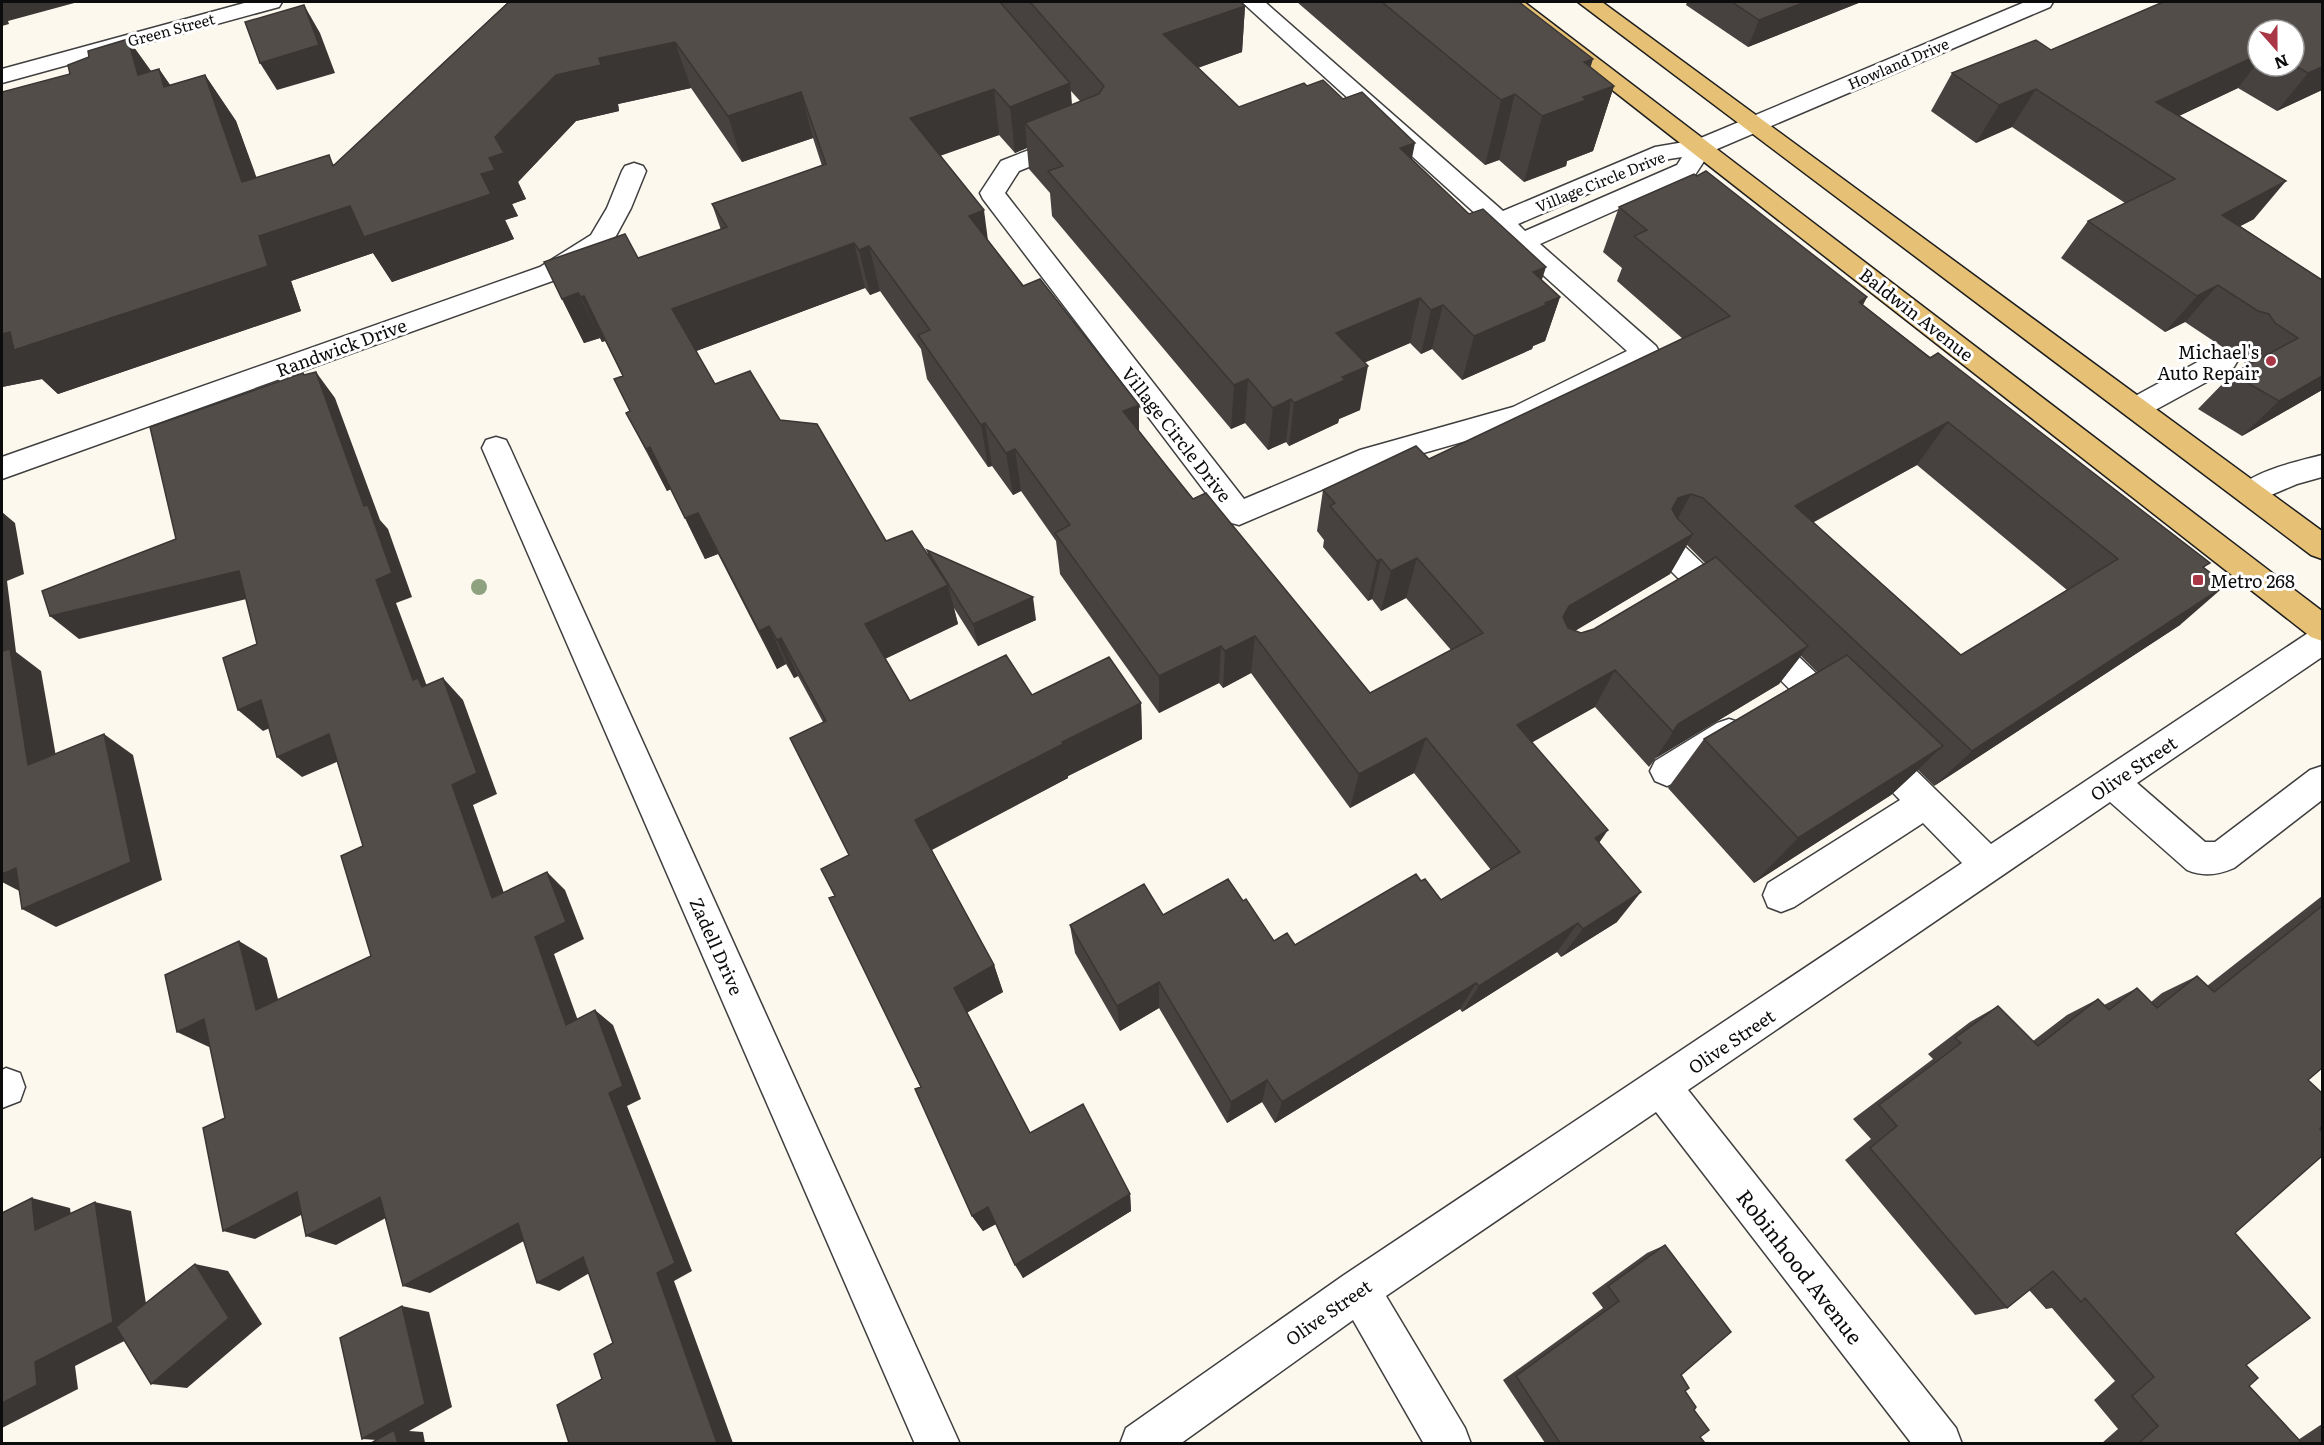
<svg xmlns="http://www.w3.org/2000/svg" width="2324" height="1445" font-family="Literata,serif">
  <style>
    .lines { fill: none; stroke-linecap: round; stroke-linejoin: round }
    .minor-casing { stroke: #3f3f3f; stroke-width: 3 }
    .major-casing { stroke: #1d1d1d; stroke-width: 3 }
    .minor { fill: #fff; fill-rule: evenodd }
    .major { fill: #e6c175; fill-rule: evenodd }
    .tree { fill: #8fa280 }
    .wall { fill: #474240; fill-rule: evenodd }
    .shaded-wall { fill: #3a3634 }
    .building { fill: #534d4a; stroke: #3a3634; stroke-width: 1.5; fill-rule: evenodd }
    .poi-dot { fill: #a93746; stroke: #fff; stroke-width: 2 }
    .labels { text-anchor: middle; dominant-baseline: central; stroke-width: 6; stroke-linejoin: round; paint-order: stroke }
    .far-street-label { font-size: 15px; fill: #0c0c0c; stroke: #fff }
    .street-label { font-size: 18px; fill: #0c0c0c; stroke: #fff }
    .poi-label { font-size: 18px; fill: #0c0c0c; stroke: #fff; text-anchor: end }
    .near-street-label { font-size: 21px; fill: #0c0c0c; stroke: #fff }
  </style>
  <rect width="100%" height="100%" fill="#fdf8ee"/>
  <g class="lines">
    <g class="minor-casing">
      <g id="minor">
        <polygon points="248,2 282,2 279,7 2,83 2,69"/>
        <path d="M1242,2H1265L1503,211L1655,147L1696,140L2025,2H2053L2050,7L1710,152L1695,175L1540,244L1656,346L1660,353L1656,360L1532,422L1378,466L1239,525L1228,522L983,199L980,193L1001,161L1062,137L1070,135L1078,137L1082,142L1078,147L1019,171L1005,193L1244,499L1360,450L1513,407L1627,351ZM1682,157L1677,165L1525,231L1518,224L1669,159Z"/>
        <polygon points="634,163 643,166 646,171 631,208 610,247 558,279 2,479 2,457 540,267 591,235 607,208 622,171 625,166"/>
        <polygon points="2224,350 2234,353 2238,360 2234,367 2146,415 2136,418 2126,415 2122,408 2126,401 2214,353"/>
        <polygon points="496,437 506,440 510,448 960,1444 915,1444 482,448 486,440"/>
        <path d="M2322,455V477L2297,484L2250,504L2240,501L2235,493C2247,472 2299,461 2322,455Z"/>
        <polygon points="1668,537 1679,541 1734,594 1739,603 1734,612 1723,616 1712,612 1657,557 1653,549 1657,541"/>
        <polygon points="1758,624 1769,628 1847,703 1851,713 1847,723 1835,727 1823,723 1747,646 1742,637 1747,628"/>
        <path d="M2322,627V657L2137,783L2205,842H2215L2310,770L2322,766V800L2234,868C2218,875 2203,877 2187,870L2110,802L1688,1090L1956,1428L1962,1444H1912L1656,1112L1386,1296L1465,1428L1471,1444H1424L1353,1320L1180,1444H1120L1126,1428L1344,1275L1962,863L1923,823L1794,907L1781,912L1768,907L1763,895L1768,883L1900,800L1862,761L1857,751L1862,741L1874,736L1886,741L1991,844L2311,631Z"/>
        <polygon points="1729,719 1741,723 1746,733 1741,743 1679,781 1667,786 1655,781 1650,771 1655,761 1717,723"/>
        <polygon points="6,1068 20,1073 25,1087 20,1101 2,1108 2,1070"/>
      </g>
    </g>
    <g class="major-casing">
      <g id="major">
        <polygon points="1500,2 1524,2 2322,611 2322,641 2311,637"/>
        <polygon points="1578,2 1602,2 2322,531 2322,559 2311,555"/>
      </g>
    </g>
    <use href="#minor" class="minor"/>
    <use href="#major" class="major"/>
  </g>
  <circle class="tree" cx="479" cy="587" r="8"/>
  <g class="wall">
    <path d="M507,2H1240L1245,6L1242,52L1198,68L1239,107L1307,86L1343,99L1411,160L1469,214L1560,297L1545,341L1533,346L1532,349L1462,380L1432,349L1421,354L1410,343L1364,363L1360,410L1339,419L1338,423L1289,446L1286,442L1268,450L1245,423L1231,429L1052,216L1050,193L1029,169L1027,148L1015,153L999,135L940,156L988,240L1193,499L1370,693L1451,650L1406,598L1381,611L1372,599L1368,601L1323,547L1324,540L1317,531L1323,490L1429,459L1683,339L1617,281L1622,268L1603,252L1619,207L1867,297L1863,305L2204,568L2180,625L1934,786L1918,770L1891,795L1754,883L1668,788L1704,739L1817,672L1801,656L1779,684L1656,758L1649,767L1595,707L1532,742L1599,842L1617,922L1561,957L1557,952L1462,1012L1460,1009L1275,1123L1262,1102L1227,1123L1159,1008L1120,1031L1075,953L1070,925L1163,915L1243,901L1274,941L1295,945L1421,881L1441,900L1491,870L1414,773L1350,808L1251,673L1223,688L1219,683L1159,713L1060,574L1056,541L1021,491L1013,495L992,466L988,467L927,379L921,349L880,291L870,295L865,288L696,351L715,384L780,420L886,541L928,554L927,550L1036,620L978,646L954,608L958,624L885,659L910,701L1032,695L1141,703L1142,739L1068,776V778L932,850L994,965L1003,992L967,1012L1030,1133L1130,1194L1131,1211L1023,1278L996,1224L983,1231L972,1216L921,1087L835,896L849,855L823,722L798,676L794,678L786,664L777,669L718,554L705,559L671,489L667,491L626,413L630,411L614,379L623,376L605,341L602,342L600,338L584,343L562,299L638,258L721,230L712,204L822,166L813,138L742,162L691,88L618,104L619,111L576,121L518,182L526,199L512,204L518,216L505,220L514,239L392,282L373,253L291,281L301,311L58,394L42,379L2,387V92L70,74L89,57L128,39L151,71L159,69L170,85L205,75L236,121L256,178L335,164L507,3ZM1071,91L1080,101L1072,105ZM1917,465L2067,590L1961,655L1813,522ZM1687,545L1705,563L1594,629L1581,633L1575,631L1670,574Z"/>
    <polygon points="1297,2 1519,2 1590,67 1614,86 1593,151 1567,161 1566,166 1524,182 1499,160 1485,165"/>
    <polygon points="1687,2 1861,2 1748,47 1686,5"/>
    <path d="M2322,2V90L2277,111L2238,88L2179,116L2254,219L2240,226L2322,280V390L2242,436L2198,409L2232,374L2248,365L2240,359L2235,351L2224,348L2185,322L2165,332L2061,258L2088,221L2125,203L2012,127L1976,143L1931,111L1952,73L2051,50ZM2258,30H2294V66H2258Z"/>
    <polygon points="2322,896 2322,1068 2308,1080 2320,1129 2235,1233 2246,1365 2249,1386 2298,1440 2322,1424 2322,1443 2102,1443 2118,1429 2094,1400 2115,1381 2052,1308 2046,1309 2029,1290 2007,1308 1975,1315 1845,1160 1871,1139 1853,1119 1933,1059 1928,1054 1970,1022 1998,1006 2033,1041 2067,1015 2098,999 2104,1005 2137,988 2151,1002 2162,993 2197,976 2207,986"/>
    <polygon points="1665,1245 1681,1375 1685,1391 1694,1410 1700,1437 1705,1443 1545,1443 1503,1380 1603,1308 1592,1293 1647,1253"/>
  </g>
  <g class="shaded-wall">
    <polygon points="2,2 78,2 8,21 9,24 2,26"/>
    <polygon points="1805,2 1861,2 1748,47 1759,20"/>
    <polygon points="304,5 320,33 335,73 277,90 260,63"/>
    <polygon points="1245,6 1242,52 1163,80 1163,34"/>
    <polygon points="128,39 161,85 138,75"/>
    <polygon points="675,42 691,88 618,104 619,111 576,121 518,182 526,199 512,204 518,216 505,220 514,239 392,282 373,253 291,281 301,311 58,394 42,379 2,387 2,334 259,236 350,206 481,174 489,158 495,137 556,75 599,58"/>
    <polygon points="2258,55 2258,62 2238,88 2128,140 2156,102"/>
    <polygon points="1593,59 1580,102 1583,97 1614,86 1593,151 1567,161 1566,166 1524,182 1542,116 1584,62"/>
    <polygon points="2322,67 2322,90 2277,111 2308,73"/>
    <polygon points="159,69 191,115 164,87"/>
    <polygon points="205,75 236,121 275,228 242,182"/>
    <polygon points="1070,83 1073,129 1025,123 1027,148 1015,153 1010,107"/>
    <polygon points="994,89 999,135 918,163 910,118"/>
    <polygon points="2036,89 2012,127 1976,143 1999,105"/>
    <polygon points="801,92 813,138 742,162 728,116"/>
    <polygon points="1515,94 1499,160 1485,165 1501,100"/>
    <polygon points="1415,143 1406,188 1400,148"/>
    <polygon points="2286,181 2254,219 2191,252 2222,215"/>
    <polygon points="984,210 990,256 969,216"/>
    <polygon points="854,243 865,288 691,353 672,309"/>
    <polygon points="869,246 880,291 870,295 859,250"/>
    <polygon points="1546,267 1532,311 1545,303 1560,297 1545,341 1533,346 1532,349 1462,380 1474,336 1533,272"/>
    <polygon points="2218,285 2185,322 2165,332 2197,296"/>
    <polygon points="578,293 600,338 584,343 562,299"/>
    <polygon points="584,296 605,341 602,342 581,297"/>
    <polygon points="1867,297 1841,342 1859,302"/>
    <polygon points="1420,298 1410,343 1330,377 1336,333"/>
    <polygon points="1443,305 1432,349 1421,354 1431,310"/>
    <polygon points="1368,366 1360,410 1339,419 1338,423 1289,446 1294,403 1342,377"/>
    <polygon points="316,372 335,398 380,520 388,529 412,597 396,603 428,689 439,700 413,680 376,580 364,506"/>
    <polygon points="2322,376 2322,390 2242,436 2279,401"/>
    <polygon points="1248,379 1245,423 1231,429 1234,385"/>
    <polygon points="1291,399 1286,442 1268,450 1273,408"/>
    <polygon points="1139,405 1139,448 1123,411"/>
    <polygon points="1948,422 1917,465 1769,547 1795,506"/>
    <polygon points="985,423 992,466 988,467 981,425"/>
    <polygon points="650,447 671,489 667,491 646,449"/>
    <polygon points="1015,449 1021,491 1013,495 1006,453"/>
    <polygon points="1691,494 1669,535 1656,539 1678,498"/>
    <polygon points="2,512 15,523 24,574 7,581 16,652 41,671 61,785 28,765 2,656"/>
    <polygon points="698,513 718,554 705,559 685,518"/>
    <polygon points="1693,534 1670,574 1551,645 1563,617 1569,606"/>
    <polygon points="1417,558 1406,598 1381,611 1391,571"/>
    <polygon points="1381,559 1372,599 1368,601 1377,561"/>
    <polygon points="239,571 263,595 79,639 50,616"/>
    <polygon points="948,585 958,624 878,662 865,624"/>
    <polygon points="2226,585 2180,625 1934,786 1972,751"/>
    <polygon points="1033,597 1036,620 978,646 973,624"/>
    <polygon points="769,626 786,664 777,669 759,631"/>
    <polygon points="1255,636 1251,673 1223,688 1225,651"/>
    <polygon points="781,638 798,676 794,678 777,640"/>
    <polygon points="1221,646 1219,683 1159,713 1159,676"/>
    <polygon points="1808,646 1779,684 1656,758 1678,724"/>
    <polygon points="1615,670 1595,707 1501,760 1517,725"/>
    <polygon points="443,678 463,700 497,794 473,805 512,916 492,898 452,785"/>
    <polygon points="261,700 286,721 263,731 238,710"/>
    <polygon points="1141,703 1142,739 1068,776 1068,778 927,852 915,820 1062,742"/>
    <polygon points="104,734 133,755 162,880 56,927 22,909"/>
    <polygon points="329,734 353,755 302,777 277,757"/>
    <polygon points="1426,738 1414,773 1350,808 1359,774"/>
    <polygon points="1943,746 1891,795 1754,883 1798,838"/>
    <polygon points="1608,830 1586,862 1595,838"/>
    <polygon points="16,868 29,896 2,882 2,874"/>
    <polygon points="547,872 565,890 584,939 554,954 585,1040 566,1025 535,937"/>
    <polygon points="1641,892 1617,922 1561,957 1583,929"/>
    <polygon points="1578,923 1557,952 1462,1012 1479,986"/>
    <polygon points="239,941 267,958 285,1025 256,1010"/>
    <polygon points="994,965 1003,992 965,1014 954,988"/>
    <polygon points="1159,982 1159,1008 1120,1031 1117,1006"/>
    <polygon points="1476,983 1460,1009 1275,1123 1282,1102"/>
    <polygon points="595,1010 613,1025 641,1099 627,1106 692,1271 674,1281 733,1443 717,1443 657,1273 609,1093"/>
    <polygon points="204,1019 234,1034 209,1047 177,1032"/>
    <polygon points="1267,1080 1262,1102 1227,1123 1231,1102"/>
    <polygon points="297,1192 326,1202 255,1239 223,1231"/>
    <polygon points="1130,1194 1131,1211 1023,1278 1015,1265"/>
    <polygon points="380,1197 406,1207 336,1245 306,1236"/>
    <polygon points="32,1198 70,1208 74,1239 35,1230"/>
    <polygon points="95,1202 131,1211 150,1328 75,1366 78,1389 2,1428 2,1403 35,1362"/>
    <polygon points="988,1207 998,1223 983,1231 972,1216"/>
    <polygon points="518,1223 540,1232 430,1293 403,1286"/>
    <polygon points="583,1257 603,1265 559,1291 537,1283"/>
    <polygon points="195,1264 228,1271 262,1324 187,1388 151,1384"/>
    <polygon points="402,1306 429,1312 452,1407 409,1431 423,1432 425,1443 398,1443 391,1441 362,1439"/>
  </g>
  <g class="building">
    <path d="M509,2H1000L1070,83L1010,107L994,89L910,118L984,210L969,216L1023,286L1040,279L1139,405L1123,411L1168,468L1193,499L1206,493L1370,693L1483,633L1417,558L1391,571L1381,559L1377,561L1330,506L1335,503L1323,490L1416,446L1429,459L1730,316L1634,236L1647,230L1619,207L1694,174L1697,176L1706,171L1867,297L1859,302L1930,358L1938,353L2210,563L2203,567L2226,585L1972,751L1703,498L1691,494L1678,498L1672,509L1677,518L1693,534L1569,606L1563,617L1568,628L1581,633L1594,629L1716,557L1808,646L1678,724L1673,732L1615,670L1517,725L1608,830L1595,838L1641,892L1583,929L1578,923L1479,986L1476,983L1282,1102L1267,1080L1231,1102L1159,982L1117,1006L1070,925L1144,884L1163,915L1228,879L1243,901L1246,899L1274,941L1287,933L1295,945L1416,874L1421,881L1425,879L1441,900L1520,852L1426,738L1359,774L1255,636L1225,651L1221,646L1159,676L1055,533L1070,525L1015,449L1006,453L985,423L981,425L918,335L930,330L869,246L859,250L854,243L672,309L715,384L750,371L780,420L817,424L886,541L912,531L948,585L865,624L910,701L1006,655L1032,695L1109,657L1141,703L1062,742L1063,744L915,820L994,965L954,988L1030,1133L1083,1104L1130,1194L1015,1265L988,1207L972,1216L915,1089L921,1087L829,898L835,896L821,869L849,855L790,738L826,721L781,638L777,640L769,626L759,631L698,513L685,518L650,447L646,449L626,413L630,411L614,379L623,376L584,296L581,297L578,293L562,299L544,262L625,234L638,258L727,227L712,204L826,164L801,92L728,116L675,42L599,58L601,65L556,75L495,137L504,153L489,158L495,170L481,174L491,194L364,237L350,206L259,236L268,266L14,350L10,332L2,334V92L70,74L68,65L89,57L88,51L128,39L138,75L159,69L164,87L205,75L242,182L329,155L333,166ZM1948,422L2118,559L1961,655L1795,506Z"/>
    <polygon points="1030,2 1240,2 1245,6 1163,34 1239,107 1304,83 1307,86 1323,80 1343,99 1362,92 1415,143 1400,148 1469,214 1483,209 1546,267 1533,272 1560,297 1545,303 1546,305 1474,336 1443,305 1431,310 1420,298 1336,333 1368,366 1342,377 1345,380 1294,403 1291,399 1273,408 1248,379 1234,385 1048,171 1063,166 1025,123 1099,94 1104,86"/>
    <polygon points="1382,2 1519,2 1593,59 1584,62 1614,86 1583,97 1586,100 1542,116 1515,94 1501,100"/>
    <polygon points="1732,2 1805,2 1759,20"/>
    <polygon points="2163,2 2322,2 2322,67 2308,73 2294,65 2294,30 2258,30 2258,55 2156,102 2286,181 2222,215 2322,280 2322,376 2279,401 2232,374 2298,338 2275,323 2269,314 2258,311 2218,285 2197,296 2088,221 2175,179 2036,89 1999,105 1952,73 2036,40 2051,50"/>
    <polygon points="304,5 319,45 260,63 245,22"/>
    <polygon points="316,372 364,506 368,505 392,573 376,580 413,680 418,678 422,687 443,678 477,773 452,785 492,898 547,872 566,922 535,937 566,1025 595,1010 623,1086 609,1093 675,1263 657,1273 717,1443 569,1443 557,1405 602,1379 594,1354 613,1343 583,1257 537,1283 518,1223 403,1286 380,1197 306,1236 297,1192 223,1231 203,1128 225,1118 204,1019 177,1032 165,975 239,941 256,1010 371,956 341,856 363,846 329,734 277,757 261,700 238,710 223,658 257,644 239,571 50,616 42,591 176,539 150,427 303,373 304,375"/>
    <polygon points="927,550 1033,597 973,624"/>
    <polygon points="2,647 2,651 10,649 28,765 104,734 131,862 22,909 16,868 2,874"/>
    <polygon points="1847,655 1943,746 1798,838 1704,739"/>
    <polygon points="2322,906 2322,1068 2308,1080 2322,1093 2322,1126 2320,1129 2322,1132 2322,1156 2235,1233 2310,1318 2246,1365 2258,1378 2249,1386 2302,1443 2139,1443 2158,1426 2132,1396 2154,1377 2085,1298 2081,1302 2053,1271 2007,1308 1870,1148 1897,1126 1879,1105 1961,1043 1955,1038 1998,1006 2038,1046 2098,999 2109,1010 2137,988 2157,1008 2197,976 2214,992"/>
    <polygon points="32,1198 35,1230 95,1202 113,1322 35,1362 37,1385 2,1403 2,1213"/>
    <polygon points="1665,1245 1731,1332 1681,1375 1689,1388 1685,1391 1696,1407 1694,1410 1709,1430 1700,1437 1705,1443 1560,1443 1516,1376 1619,1301 1608,1286"/>
    <polygon points="195,1264 229,1318 151,1384 116,1327"/>
    <polygon points="402,1306 425,1404 362,1439 340,1338"/>
    <polygon points="394,1430 398,1443 371,1443"/>
  </g>
  <g class="poi-dot">
    <circle cx="2271" cy="361" r="6"/>
    <rect x="2192" y="574" width="12" height="12" rx="3"/>
  </g>
  <g class="labels">
    <g class="far-street-label">
      <text transform="translate(171 29) rotate(-15)">Green Street</text>
      <text transform="translate(1898 63) rotate(-23)">Howland Drive</text>
      <text transform="translate(1600 181) rotate(-22)">Village Circle Drive</text>
    </g>
    <g class="street-label">
      <text transform="translate(1917 314) rotate(38)">Baldwin Avenue</text>
      <text transform="translate(341 347) rotate(-20)">Randwick Drive</text>
      <text transform="translate(1177 434) rotate(52)">Village Circle Drive</text>
      <text transform="translate(2133 768) rotate(-34)">Olive Street</text>
      <text transform="translate(717 946) rotate(66)">Zadell Drive</text>
      <text transform="translate(1731 1041) rotate(-34)">Olive Street</text>
      <text transform="translate(1328 1312) rotate(-35)">Olive Street</text>
    </g>
    <g class="poi-label">
      <text x="2259" y="351">Michael's<tspan x="2259" dy="21">Auto Repair</tspan></text>
      <text x="2210" y="580" text-anchor="start">Metro 268</text>
    </g>
    <g class="near-street-label">
      <text transform="translate(1801 1266) rotate(52)">Robinhood Avenue</text>
    </g>
  </g>
  <rect width="2324" height="1445" fill="none" stroke="#0c0c0c" stroke-width="6"/>
  <g transform="translate(2276 48) rotate(159)"><circle r="28" fill="#ffffff" stroke="#9e9e9e" stroke-width="1.5"/>
  <path d="M0-4.5L10 22L0 15L-10 22Z" fill="#a93746"/>
  <text y="-9" font-size="16" font-weight="bold" text-anchor="middle" fill="#0c0c0c">N</text>
  </g>
</svg>
